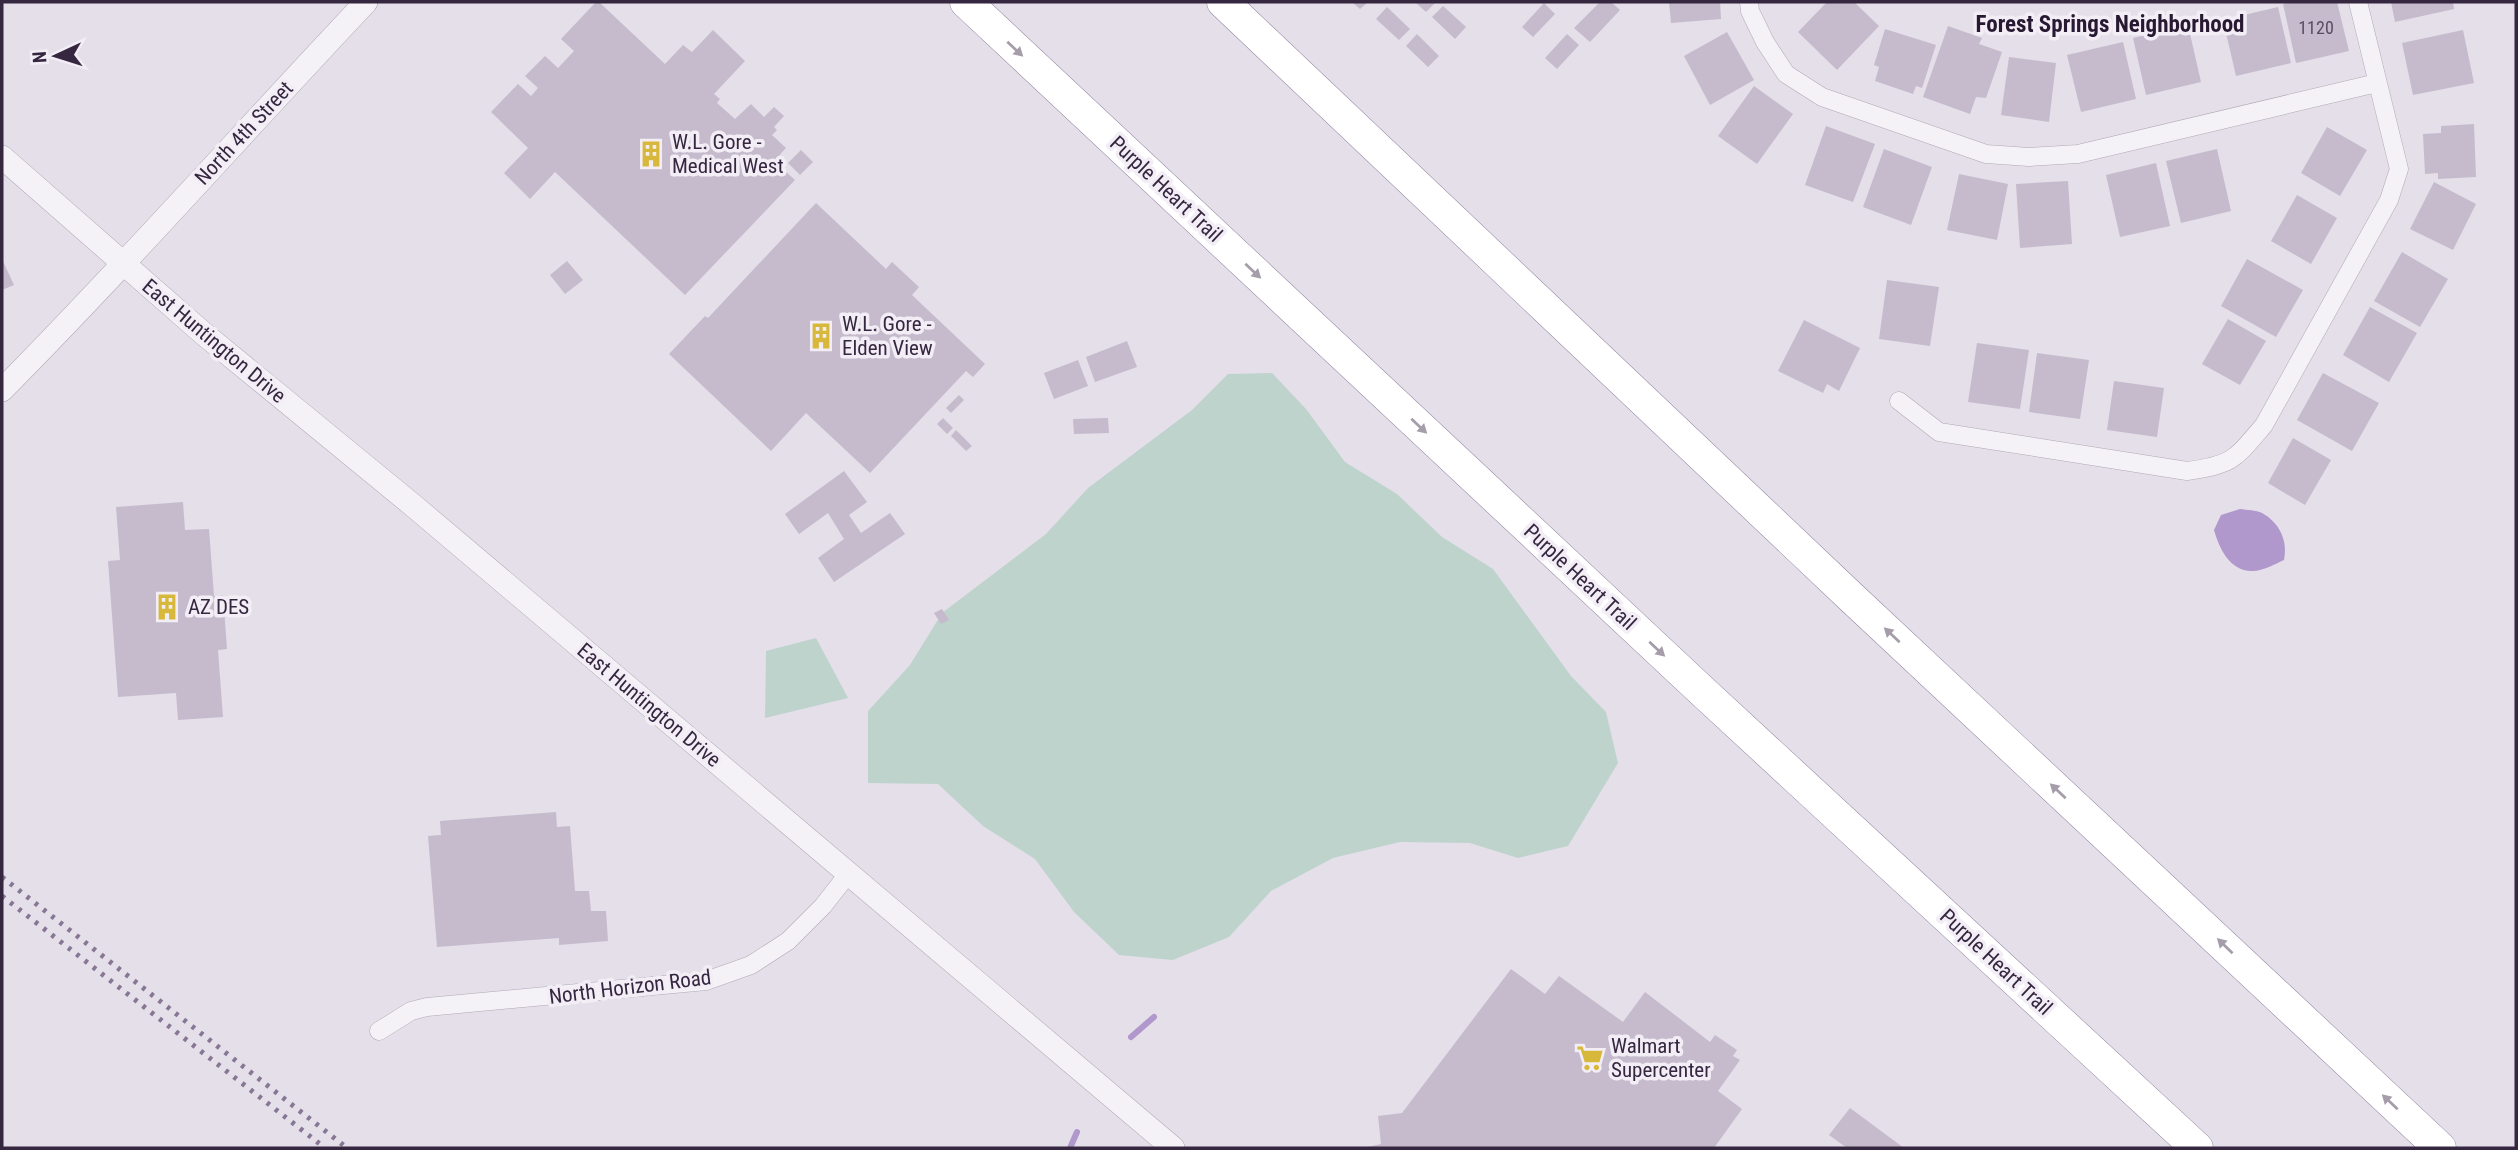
<svg xmlns="http://www.w3.org/2000/svg" width="2518" height="1150" font-family="'Roboto Condensed',sans-serif">
  <style>
    .green { fill: #bfd3cd }
    .water { fill: #b097cc }
    .lines { fill: none; stroke-linecap: round; stroke-linejoin: round }
    .stream { stroke: #b097cc; stroke-width: 6 }
    .building { fill: #c5bbcc }
    .minor-casing { stroke: #b0a8b7; stroke-width: 19 }
    .tertiary-casing { stroke: #b0a8b7; stroke-width: 24 }
    .motorway-casing { stroke: #9485a1; stroke-width: 33 }
    .minor { stroke: #f5f2f7; stroke-width: 18 }
    .tertiary { stroke: #f5f2f7; stroke-width: 23 }
    .motorway { stroke: #fff; stroke-width: 32 }
    .rail { stroke: #877794; stroke-width: 5; stroke-dasharray: 3.5 7; stroke-linecap: butt }
    .oneway { fill: #a59eaa }
    .labels { text-anchor: middle; dominant-baseline: central; stroke-width: 7; stroke-linejoin: round; paint-order: stroke }
    .number-label { font-size: 18px; fill: #5a4c64 }
    .street-label { font-size: 21px; fill: #362741; stroke: #f3eef6 }
    .poi-label { font-size: 21px; fill: #362741; stroke: #f3eef6; text-anchor: start }
    .neighbourhood-label { font-size: 23px; font-weight: bold; fill: #281932; stroke: #f3eef6 }
  </style>
  <rect width="100%" height="100%" fill="#e4dfe9"/>
  <g class="green">
    <polygon points="1272,373 1306,409 1345,462 1397,494 1442,537 1493,569 1571,676 1606,712 1618,763 1568,846 1518,858 1470,843 1400,842 1333,858 1271,891 1229,937 1173,960 1119,955 1074,912 1035,859 983,826 938,784 868,783 868,711 910,665 942,613 1046,534 1088,488 1192,410 1228,374"/>
    <polygon points="816,638 848,698 765,718 766,651"/>
  </g>
  <path class="water" d="M2240,509C2247,510 2256,510 2262,513C2280,523 2288,541 2284,560C2275,564 2263,571 2253,571C2230,572 2219,548 2214,530L2221,515Z"/>
  <g class="lines">
    <g class="stream">
      <polyline points="1131,1037 1154,1017"/>
      <polyline points="1070,1148 1077,1132"/>
    </g>
  </g>
  <g class="building">
    <polygon points="596,2 599,2 665,64 683,45 692,52 713,30 745,61 714,94 720,99 717,103 735,119 751,104 764,117 774,107 784,116 774,127 777,130 772,135 786,148 774,161 795,180 685,295 555,172 530,199 504,173 528,148 491,112 518,84 531,96 538,88 525,76 545,56 558,68 574,51 561,39"/>
    <polygon points="1352,2 1368,2 1360,9"/>
    <polygon points="1415,2 1436,2 1426,12"/>
    <polygon points="1600,2 1611,2 1620,10 1590,42 1574,28"/>
    <polygon points="1669,2 1720,2 1721,19 1671,23"/>
    <polygon points="1827,2 1854,2 1879,26 1837,70 1798,32"/>
    <polygon points="2292,2 2337,2 2349,51 2296,63 2283,4"/>
    <polygon points="2391,2 2453,2 2454,9 2395,22"/>
    <polygon points="1544,3 1555,14 1533,37 1522,27"/>
    <polygon points="1443,6 1466,27 1455,39 1432,17"/>
    <polygon points="1387,7 1410,29 1399,40 1376,19"/>
    <polygon points="2278,7 2291,63 2236,76 2223,20"/>
    <polygon points="2188,25 2201,82 2146,95 2133,38"/>
    <polygon points="1948,26 1982,38 1979,44 2002,52 1986,98 1976,97 1970,114 1923,97"/>
    <polygon points="1885,29 1936,45 1922,88 1916,86 1913,94 1875,81 1879,67 1874,65"/>
    <polygon points="2463,30 2474,83 2413,95 2402,43"/>
    <polygon points="1727,32 1754,80 1710,105 1684,56"/>
    <polygon points="1417,34 1439,56 1428,67 1406,46"/>
    <polygon points="1567,34 1579,45 1557,69 1545,58"/>
    <polygon points="2123,42 2136,99 2081,112 2067,55"/>
    <polygon points="2009,57 2056,63 2049,122 2001,115"/>
    <polygon points="1754,86 1793,114 1757,164 1718,136"/>
    <polygon points="2474,124 2476,177 2438,179 2438,173 2425,174 2423,134 2441,133 2441,126"/>
    <polygon points="1826,126 1875,144 1853,202 1805,185"/>
    <polygon points="2327,127 2367,150 2340,196 2301,173"/>
    <polygon points="1884,149 1932,167 1911,225 1863,207"/>
    <polygon points="2217,149 2231,211 2181,223 2166,161"/>
    <polygon points="801,150 813,162 800,175 788,163"/>
    <polygon points="2156,163 2170,226 2120,237 2106,175"/>
    <polygon points="1959,174 2008,184 1997,240 1947,230"/>
    <polygon points="2068,181 2072,244 2020,248 2016,184"/>
    <polygon points="2434,182 2476,204 2453,250 2410,229"/>
    <polygon points="2297,195 2337,218 2311,264 2271,241"/>
    <polygon points="816,203 886,269 892,262 919,287 912,295 985,364 973,377 966,371 870,473 806,413 771,451 669,354 705,316 708,318"/>
    <polygon points="2402,252 2448,279 2420,327 2374,301"/>
    <polygon points="2,259 14,285 2,290"/>
    <polygon points="2247,259 2303,290 2276,337 2221,306"/>
    <polygon points="567,261 583,280 565,294 550,275"/>
    <polygon points="1887,280 1939,287 1930,346 1879,339"/>
    <polygon points="2370,307 2417,333 2389,382 2343,355"/>
    <polygon points="2228,319 2266,341 2240,385 2202,364"/>
    <polygon points="1804,320 1860,348 1839,391 1827,384 1823,393 1778,371"/>
    <polygon points="1127,341 1137,367 1095,382 1086,357"/>
    <polygon points="1977,343 2029,350 2020,409 1968,402"/>
    <polygon points="2037,353 2089,360 2080,419 2029,412"/>
    <polygon points="1078,360 1088,386 1054,399 1044,373"/>
    <polygon points="2323,373 2379,403 2352,451 2297,420"/>
    <polygon points="2114,381 2164,388 2157,437 2107,430"/>
    <polygon points="959,395 964,400 951,413 946,408"/>
    <polygon points="943,418 953,428 947,434 937,424"/>
    <polygon points="1108,418 1109,433 1074,434 1073,419"/>
    <polygon points="956,430 972,446 966,451 951,436"/>
    <polygon points="2293,438 2331,460 2305,505 2268,483"/>
    <polygon points="844,471 867,502 849,515 861,533 890,513 905,534 834,582 818,558 844,539 828,513 799,534 785,514"/>
    <polygon points="183,502 185,530 209,529 214,596 223,595 227,649 218,650 223,717 178,720 176,693 118,697 108,561 120,560 116,507"/>
    <polygon points="942,609 949,620 941,624 934,613"/>
    <polygon points="556,812 557,827 570,826 575,891 589,891 591,911 606,911 608,941 559,945 559,938 437,947 428,836 441,835 440,821"/>
    <polygon points="1511,969 1545,994 1559,976 1623,1022 1645,992 1710,1042 1715,1035 1737,1050 1733,1056 1740,1060 1718,1091 1742,1109 1714,1148 1362,1148 1381,1144 1378,1116 1402,1113"/>
    <polygon points="1850,1108 1904,1148 1847,1148 1829,1135"/>
  </g>
  <g class="lines">
    <g class="minor-casing">
      <g id="minor">
        <polyline points="1749,2 1750,11 1765,42 1786,74 1822,97 1986,154 2029,157 2078,154 2377,83"/>
        <path d="M1899,401L1939,432L2187,471C2233,465 2235,459 2264,425L2389,200L2399,169L2358,2"/>
        <polyline points="379,1031 411,1011 427,1007 706,981 751,965 788,941 823,906 848,874"/>
      </g>
    </g>
    <g class="tertiary-casing">
      <g id="tertiary">
        <polyline points="2,157 204,334 415,507 1173,1148"/>
        <path d="M2,390C127,264 244,131 366,2"/>
      </g>
    </g>
    <g class="motorway-casing">
      <g id="motorway">
        <polyline points="966,2 1701,690 2197,1148"/>
        <polyline points="1223,2 1852,598 2440,1148"/>
      </g>
    </g>
    <use href="#minor" class="minor"/>
    <use href="#tertiary" class="tertiary"/>
    <use href="#motorway" class="motorway"/>
    <g class="rail">
      <polyline points="2,877 347,1148"/>
      <polyline points="2,896 325,1148"/>
    </g>
  </g>
  <defs><path id="oneway-solid" d="M-6-.8H1V-3.2L6.5 0L1 3.2V.8H-6Z" transform="scale(1.75)"/></defs>
  <g class="oneway">
    <use href="#oneway-solid" transform="translate(1015 49) rotate(43)"/>
    <use href="#oneway-solid" transform="translate(1253 271) rotate(43)"/>
    <use href="#oneway-solid" transform="translate(1419 426) rotate(43)"/>
    <use href="#oneway-solid" transform="translate(1892 635) rotate(-137)"/>
    <use href="#oneway-solid" transform="translate(1657 649) rotate(43)"/>
    <use href="#oneway-solid" transform="translate(2058 791) rotate(-137)"/>
    <use href="#oneway-solid" transform="translate(2225 946) rotate(-136)"/>
    <use href="#oneway-solid" transform="translate(2390 1102) rotate(-137)"/>
  </g>
  <defs>
    <g id="building-bare" transform="scale(2.1)"><path d="M-4-6H4V6H1V3H-1V6H-4ZM-2.5-4.3h1.7v1.8h-1.7ZM.8-4.3h1.7v1.8H.8ZM-2.5-1h1.7V.8h-1.7ZM.8-1h1.7V.8H.8Z" fill="#d7b83b" stroke="#f3eef6" stroke-width="2.5" paint-order="stroke"/></g>
    <g id="supermarket-bare" transform="scale(2.1)"><path d="M-6-5.5h2.5l.6 2H6L4.5 2H-2.5L-4.4-4H-6ZM-1.5 3.2a1.3 1.3 0 1 0 .1 0ZM3 3.2a1.3 1.3 0 1 0 .1 0Z" fill="#d7b83b" stroke="#f3eef6" stroke-width="2.5" paint-order="stroke"/></g>
  </defs>
  <g fill-rule="evenodd">
    <use href="#building-bare" x="651" y="154"/>
    <use href="#building-bare" x="821" y="336"/>
    <use href="#building-bare" x="167" y="607"/>
    <use href="#supermarket-bare" x="1590" y="1058"/>
  </g>
  <g class="labels">
    <g class="number-label">
      <text x="2316" y="27">1120</text>
    </g>
    <g class="street-label">
      <text transform="translate(244 133) rotate(-47)">North 4th Street</text>
      <text transform="translate(1166 189) rotate(43)">Purple Heart Trail</text>
      <text transform="translate(214 341) rotate(40)">East Huntington Drive</text>
      <text transform="translate(1580 577) rotate(43)">Purple Heart Trail</text>
      <text transform="translate(649 705) rotate(40)">East Huntington Drive</text>
      <text transform="translate(1996 962) rotate(43)">Purple Heart Trail</text>
      <text transform="translate(630 987) rotate(-7)">North Horizon Road</text>
    </g>
    <g class="poi-label">
      <text x="672" y="142">W.L. Gore -<tspan x="672" dy="24">Medical West</tspan></text>
      <text x="842" y="324">W.L. Gore -<tspan x="842" dy="24">Elden View</tspan></text>
      <text x="188" y="607">AZ DES</text>
      <text x="1611" y="1046">Walmart<tspan x="1611" dy="24">Supercenter</tspan></text>
    </g>
    <g class="neighbourhood-label">
      <text x="2110" y="24">Forest Springs Neighborhood</text>
    </g>
  </g>
  <rect width="2518" height="1150" fill="none" stroke="#362741" stroke-width="7"/>
  <g transform="translate(56 56) rotate(266)" stroke="#f3eef6" stroke-width="5" paint-order="stroke">
  <path d="M0-5L12 26L0 18L-12 26Z" fill="#362741"/>
  <text y="-10" font-size="19" font-weight="bold" text-anchor="middle" fill="#362741">N</text>
  </g>
</svg>
